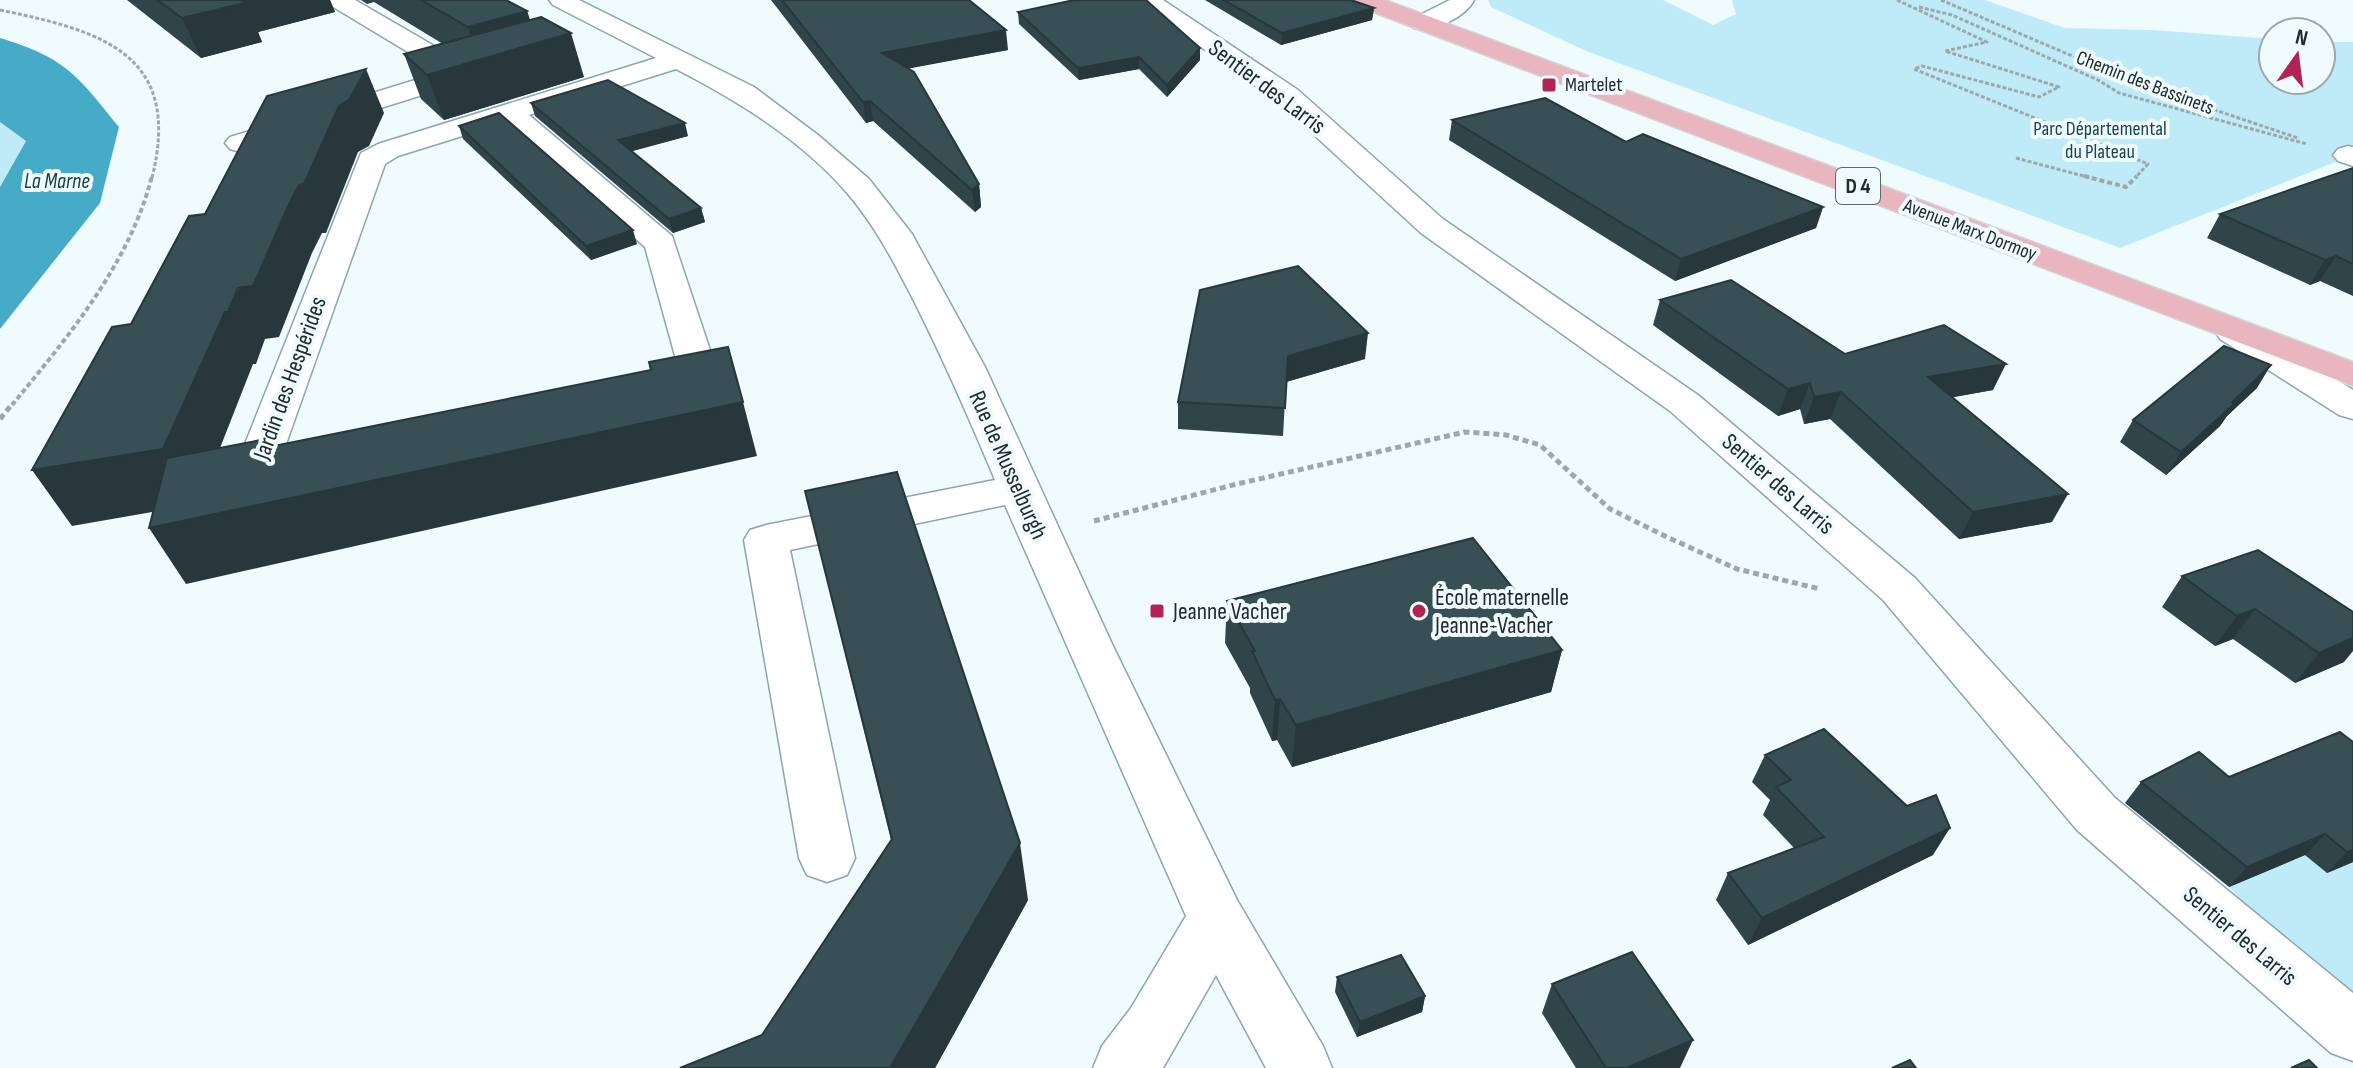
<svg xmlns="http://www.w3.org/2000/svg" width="2353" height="1068" font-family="'Sofia Sans Condensed',sans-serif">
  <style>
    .green { fill: #bfebf9 }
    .water { fill: #45abc7 }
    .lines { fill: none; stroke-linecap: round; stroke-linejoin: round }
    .minor-casing { stroke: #8ca5ae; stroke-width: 3 }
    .major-casing { stroke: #d3d5d5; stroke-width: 3 }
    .path-far2 { stroke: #9da8ab; stroke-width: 3; stroke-dasharray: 4 2; stroke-linecap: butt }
    .path-far1 { stroke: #9da8ab; stroke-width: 4; stroke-dasharray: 5 3; stroke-linecap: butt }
    .path { stroke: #9da8ab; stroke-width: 5; stroke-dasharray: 6 4; stroke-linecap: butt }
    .minor { fill: #fff; fill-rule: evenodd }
    .major { fill: #e9b5bf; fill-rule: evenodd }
    .wall { fill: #30444a }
    .shaded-wall { fill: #27373c }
    .building { fill: #384f56; stroke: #27373c; stroke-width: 2 }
    .poi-dot { fill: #b22252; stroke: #f0fbfe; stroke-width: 3 }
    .labels { text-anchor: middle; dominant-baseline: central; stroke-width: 8; stroke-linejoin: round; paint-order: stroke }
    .far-street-label { font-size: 20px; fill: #212b2e; stroke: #f0fbfe }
    .far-poi-label { font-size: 20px; fill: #212b2e; stroke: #f0fbfe; text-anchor: start }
    .far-park-label { font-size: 20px; fill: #184451; stroke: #f0fbfe }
    .far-water-label { font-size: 22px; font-style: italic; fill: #13404c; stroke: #f0fbfe }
    .shield { fill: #f0fbfe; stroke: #5f696c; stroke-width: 2 }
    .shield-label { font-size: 22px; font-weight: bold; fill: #212b2e }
    .street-label { font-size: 24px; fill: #212b2e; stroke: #f0fbfe }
    .poi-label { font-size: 24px; fill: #212b2e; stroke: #f0fbfe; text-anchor: start }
  </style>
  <rect width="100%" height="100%" fill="#f0fbfe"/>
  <g class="green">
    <polygon points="1488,0 1663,0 1713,25 1736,14 1732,0 1985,0 2065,28 2153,30 2273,39 2273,80 2321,80 2321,42 2353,42 2353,155 2120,248 1586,51 1491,7"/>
    <polygon points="0,122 26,141 0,187"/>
    <polygon points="2170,822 2353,861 2353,1006 2295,959"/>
  </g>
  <path class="water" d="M0,38C66,58 77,75 119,127L100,203L0,329V187L26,141L0,122Z"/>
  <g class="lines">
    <g class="minor-casing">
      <g id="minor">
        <polygon points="326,0 355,0 467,65 471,75 467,81 250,149 240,152 230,149 225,143 230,137 441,72 330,5"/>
        <path d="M549,0H579L754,87L818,135L869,179L912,234L985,367L1112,644L1237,900L1323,1046L1332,1068H1266L1216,975L1163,1068H1093L1102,1046L1131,1008L1186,916L1005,505L790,550L855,858L847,875L827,882L807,875L799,858L744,540L750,530L766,525L995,480C970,420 944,361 915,303C895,264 876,227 848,194C802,140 738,101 676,69L529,115L672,236L721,383C708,402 684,410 661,404L656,396L661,388L682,381L645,247L504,123L398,156L385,164L280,461L301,465L307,474L301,483C282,488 264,489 245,484L235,469L361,153L378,144L656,58L553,5Z"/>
        <polygon points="1135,0 1163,0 1298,90 1443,219 1698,395 1915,578 2115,798 2353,993 2353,1061 2331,1053 2077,830 1883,600 1670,411 1421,233 1278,102"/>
        <path d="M1450,0H1474C1466,17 1432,33 1414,28L1411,23L1414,18Z"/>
        <polygon points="2348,146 2353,147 2353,166 2338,161 2333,155 2338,149"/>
        <polygon points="2233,320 2246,323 2353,390 2353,419 2339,415 2220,339 2215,331 2220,323"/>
      </g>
    </g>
    <g class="major-casing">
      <polygon id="major" points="1351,0 1385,0 2353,362 2353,386 1355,5"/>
    </g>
    <g class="path-far2">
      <polyline points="1897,0 1987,42 1945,51 2059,87 2039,97 1922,66 1914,69 2148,164 2135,178"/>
      <polyline points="1941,0 2138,84 2298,138"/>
      <polyline points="1919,7 1952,15 2098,80 2119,93 2307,144"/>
      <path d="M0,10C101,31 183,53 152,178"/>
      <polyline points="2016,158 2091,178"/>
    </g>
    <g class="path-far1">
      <polyline points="2084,176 2126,187 2137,176"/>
      <path d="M12,405C68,337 130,263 152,176"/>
    </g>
    <g class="path">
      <polyline points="0,419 13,403"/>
      <polyline points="1094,521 1237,484 1465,432 1506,435 1540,445 1610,509 1665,536 1737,569 1820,589"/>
    </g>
    <use href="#minor" class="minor"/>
    <use href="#major" class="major"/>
  </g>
  <g class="wall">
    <polygon points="127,0 330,0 335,12 258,32 262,42 201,58"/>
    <polygon points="361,0 506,0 527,11 530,20 584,77 444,120 421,99 404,54 443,44 374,2 367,4"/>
    <polygon points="771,0 969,0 1008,50 908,68 979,184 981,207 975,212 873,121 866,123"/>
    <polygon points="1205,0 1351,0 1374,8 1372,20 1281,45"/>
    <polygon points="1018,12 1200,48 1200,60 1167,97 1139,69 1079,80 1019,24"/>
    <polygon points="531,103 688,136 631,151 701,208 705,222 673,233 535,116"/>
    <polygon points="1452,120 1626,142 1823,207 1816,228 1675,281 1449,140"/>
    <polygon points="459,126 637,244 591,260 463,139"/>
    <polygon points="2353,168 2353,296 2320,281 2310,285 2207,238 2220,214"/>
    <polygon points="1660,300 1845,354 1993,390 1952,397 2052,522 1959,539 1830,419 1804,424 1800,409 1778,416 1653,325"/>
    <polygon points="1365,359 1286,382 1283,436 1178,429 1178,402"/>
    <polygon points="2257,388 2227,416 2220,426 2166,475 2120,442 2133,420"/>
    <polygon points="805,491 1028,900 935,1068 680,1068 762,1035 891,840"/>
    <polygon points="2258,550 2344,662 2295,683 2233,639 2215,646 2162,607 2182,576"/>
    <polygon points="1227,601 1562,650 1551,692 1292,767 1277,740 1272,741 1250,693 1250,688 1225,643"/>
    <polygon points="2353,742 2353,862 2327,873 2305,855 2229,887 2125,803 2141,782 2229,777"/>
    <polygon points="1765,755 1933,855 1748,945 1716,900 1728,873 1794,848 1763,815 1770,800 1752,782"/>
    <polygon points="1337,977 1425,996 1422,1012 1357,1037 1335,992"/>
    <polygon points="1552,984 1680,1068 1576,1068 1542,1013"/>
  </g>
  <g class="shaded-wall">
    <polygon points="235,0 330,0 335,12 258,32 262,42 201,58 182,18"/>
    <polygon points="1374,8 1372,20 1281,45 1282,33"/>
    <polygon points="527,11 537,43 571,33 584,77 444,120 427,75 479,60 468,27"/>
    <polygon points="1006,30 1008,50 885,73 882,53"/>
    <polygon points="1200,48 1200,60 1167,97 1167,85"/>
    <polygon points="1139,57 1139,69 1079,80 1078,68"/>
    <polygon points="366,69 384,113 369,146 358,152 326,233 322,233 312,253 279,337 265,339 256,364 253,364 198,504 72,526 32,470 225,312 289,204 339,106"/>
    <polygon points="870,101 873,121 866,123 863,102"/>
    <polygon points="685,123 688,136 622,154 618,140"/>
    <polygon points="979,184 981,207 975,212 972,190"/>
    <polygon points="1823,207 1816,228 1675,281 1681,259"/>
    <polygon points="701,208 705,222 673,233 669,219"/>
    <polygon points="633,230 637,244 591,260 586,246"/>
    <polygon points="2336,256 2320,281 2310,285 2325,260"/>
    <polygon points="1368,333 1365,359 1286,382 1288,356"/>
    <polygon points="2006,364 1993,390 1916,404 1928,377"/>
    <polygon points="2271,365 2257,388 2227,416 2220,426 2166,475 2181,452"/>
    <polygon points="1810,383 1800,409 1778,416 1788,389"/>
    <polygon points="1841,392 1830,419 1804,424 1814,397"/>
    <polygon points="743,402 757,456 186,584 149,528 259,449 261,440 291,495"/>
    <polygon points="2068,494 2052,522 1959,539 1973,512"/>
    <polygon points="2255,609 2233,639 2215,646 2237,616"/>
    <polygon points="2353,638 2353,651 2344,662 2295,683 2319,653"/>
    <polygon points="1562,650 1551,692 1292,767 1296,725"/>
    <polygon points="1280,699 1277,740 1272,741 1275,700"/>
    <polygon points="1950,828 1933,855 1748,945 1762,918"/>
    <polygon points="2325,834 2305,855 2229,887 2247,867"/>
    <polygon points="1020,843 1028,900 935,1068 890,1068"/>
    <polygon points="2353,850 2353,862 2327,873 2347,852"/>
    <polygon points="1425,996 1422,1012 1357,1037 1360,1022"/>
    <polygon points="1693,1040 1680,1068 1626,1068"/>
  </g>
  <g class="building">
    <polygon points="157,0 240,0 245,3 182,18"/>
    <polygon points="421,0 506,0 527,11 468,27"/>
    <polygon points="782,0 969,0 1006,30 882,53 914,72 979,184 972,190 870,101 863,102"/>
    <polygon points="1074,0 1146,0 1200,48 1167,85 1139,57 1078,68 1018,12"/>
    <polygon points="1224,0 1351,0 1374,8 1282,33"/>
    <polygon points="541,17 571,33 427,75 404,54"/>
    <polygon points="366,69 349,100 339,106 304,184 299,185 289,204 253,286 238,288 228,312 225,312 163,449 32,470 112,327 131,324 189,216 205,214 267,96"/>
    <polygon points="608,80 685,123 618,140 701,208 669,219 531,103"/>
    <polygon points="1545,98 1626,142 1643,134 1823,207 1681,259 1452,120"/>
    <polygon points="499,113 633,230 586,246 459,126"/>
    <polygon points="2353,168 2353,264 2336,256 2325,260 2220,214"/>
    <polygon points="1298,266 1368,333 1288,356 1285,408 1178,402 1200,290"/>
    <polygon points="1731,280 1845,354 1944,325 2006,364 1928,377 2068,494 1973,512 1841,392 1814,397 1810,383 1788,389 1660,300"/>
    <polygon points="2224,346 2271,365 2232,402 2234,404 2181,452 2133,420"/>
    <polygon points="728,347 743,402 149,528 167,458 261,440 259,449 651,370 649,362"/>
    <polygon points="897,472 1020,843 890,1068 680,1068 762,1035 892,839 805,491"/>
    <polygon points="1473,538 1562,650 1296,725 1280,699 1275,700 1252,651 1255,651 1227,601"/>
    <polygon points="2258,550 2353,612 2353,638 2319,653 2255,609 2237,616 2182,576"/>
    <polygon points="1824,729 1907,806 1936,795 1950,828 1762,918 1728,873 1824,837 1776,787 1791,780 1765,755"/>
    <polygon points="2340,732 2353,742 2353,850 2347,852 2325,834 2247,867 2141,782 2199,752 2229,777"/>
    <polygon points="1632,952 1693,1040 1626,1068 1606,1068 1552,984"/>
    <polygon points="1401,955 1425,996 1360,1022 1337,977"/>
    <polygon points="1910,1060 1916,1068 1892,1068"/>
    <polygon points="2309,1060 2317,1068 2291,1068"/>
  </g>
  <g class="poi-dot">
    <rect x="1541" y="77" width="16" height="16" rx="4"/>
    <rect x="1149" y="603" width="16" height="16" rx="4"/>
    <circle cx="1419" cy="611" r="8"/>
  </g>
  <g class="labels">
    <g class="far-street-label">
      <text transform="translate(2145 83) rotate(21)">Chemin des Bassinets</text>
      <text transform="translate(1970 230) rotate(21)">Avenue Marx Dormoy</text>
    </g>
    <g class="far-poi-label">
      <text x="1565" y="85">Martelet</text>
    </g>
    <g class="far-park-label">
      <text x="2100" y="129">Parc Départemental<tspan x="2100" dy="23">du Plateau</tspan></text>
    </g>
    <g class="far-water-label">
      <text x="57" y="181">La Marne</text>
    </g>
    <rect class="shield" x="1836" y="168" width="44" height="36" rx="6"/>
    <g class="shield-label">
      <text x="1858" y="186">D 4</text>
    </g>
    <g class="street-label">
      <text transform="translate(1267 87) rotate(37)">Sentier des Larris</text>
      <text transform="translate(290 378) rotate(-70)">Jardin des Hespérides</text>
      <text transform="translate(1008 465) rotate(66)">Rue de Musselburgh</text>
      <text transform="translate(1778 484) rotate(41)">Sentier des Larris</text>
      <text transform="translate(2240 936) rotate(40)">Sentier des Larris</text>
    </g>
    <g class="poi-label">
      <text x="1435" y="597">École maternelle<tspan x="1435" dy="28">Jeanne-Vacher</tspan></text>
      <text x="1173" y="611">Jeanne Vacher</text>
    </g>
  </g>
  <g transform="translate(2297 56) rotate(14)"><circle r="38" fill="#f0fbfe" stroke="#9da8ab" stroke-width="2"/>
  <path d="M0-6L14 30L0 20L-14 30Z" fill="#b22252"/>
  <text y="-12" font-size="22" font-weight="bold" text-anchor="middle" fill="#212b2e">N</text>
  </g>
</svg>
